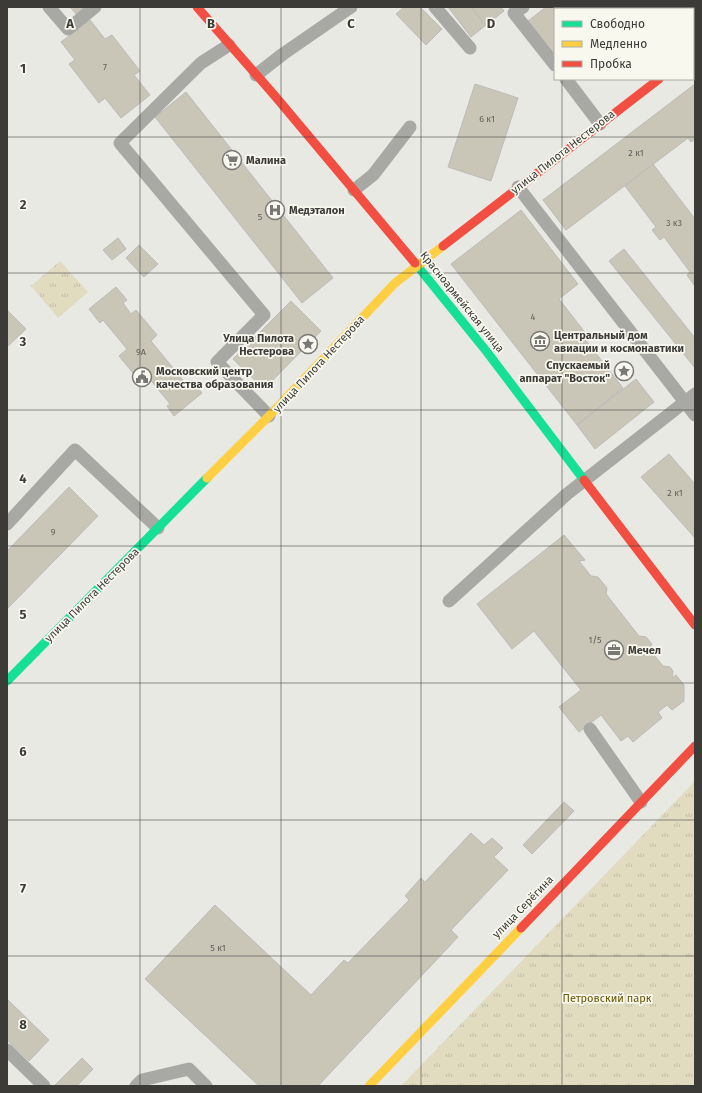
<svg xmlns="http://www.w3.org/2000/svg" width="702" height="1093" font-family="'Fira Sans',sans-serif">
  <style>
    .park { fill: url(#park-tufts) }
    .building { fill: #c9c6b8; stroke: #bbbbb7 }
    .lines { fill: none; stroke-linecap: round; stroke-linejoin: round }
    .lane { stroke: #a8a8a4; stroke-width: 13 }
    .street { stroke: #a8a8a4; stroke-width: 22 }
    .fast { stroke: #16e098; stroke-width: 9 }
    .slow { stroke: #ffcf43; stroke-width: 9 }
    .jam { stroke: #f24e42; stroke-width: 9 }
    .grid { fill: none; stroke: #3c3b37; stroke-width: 1; stroke-opacity: 0.55 }
    .labels { text-anchor: middle; dominant-baseline: central; stroke-width: 3.5; stroke-linejoin: round; paint-order: stroke }
    .number-label { font-size: 9px; fill: #5f5e57 }
    .street-label { font-size: 11px; fill: #3c3b37; stroke: #f9f8ee }
    .poi-label { font-size: 11px; font-weight: bold; fill: #3c3b37; stroke: #f9f8ee; text-anchor: start }
    .park-label { font-size: 11px; fill: #665704; stroke: #f9f8ee }
    .grid-label { font-size: 13px; text-anchor: middle; font-weight: bold; fill: #3c3b37; stroke: #f9f8ee; stroke-width: 3.5; stroke-linejoin: round; paint-order: stroke }
  </style>
  <defs>
    <pattern id="park-tufts" width="24" height="20" patternUnits="userSpaceOnUse"><rect width="24" height="20" fill="#e1dbc0"/><path d="M3 7l-1-3M5 7V3M7 7l1-3M15 17l-1-3M17 17v-4M19 17l1-3" fill="none" stroke="#c2bda6"/></pattern>
  </defs>
  <rect width="100%" height="100%" fill="#e9e9e4"/>
  <g class="park">
    <polygon points="60,261 88,292 58,318 31,286"/>
    <polygon points="695,781 695,1086 401,1086"/>
  </g>
  <g class="building">
    <polygon points="70,7 88,7 77,15"/>
    <polygon points="404,7 420,7 442,29 426,45 396,14"/>
    <polygon points="448,7 471,7 486,25 471,37"/>
    <polygon points="471,7 501,7 504,11 486,25"/>
    <polygon points="546,7 619,7 616,9 555,9 555,56 528,21"/>
    <polygon points="90,20 105,39 112,35 140,71 134,75 150,95 121,118 105,98 99,103 69,64 75,60 61,42"/>
    <polygon points="475,84 518,98 491,181 448,167"/>
    <polygon points="695,84 695,139 691,142 688,138 566,230 543,200"/>
    <polygon points="186,92 333,278 302,303 155,117"/>
    <polygon points="653,164 695,219 694,285 687,275 690,272 664,237 660,240 652,230 656,227 625,186"/>
    <polygon points="521,210 578,284 559,299 587,335 584,338 623,388 577,425 451,264"/>
    <polygon points="118,238 126,249 112,260 103,250"/>
    <polygon points="139,245 158,264 144,277 126,258"/>
    <polygon points="624,249 695,338 695,368 609,261"/>
    <polygon points="116,287 127,300 123,303 131,314 136,310 157,335 151,341 186,384 191,380 202,393 174,416 167,406 170,404 145,373 138,379 119,356 127,349 103,320 100,323 89,309"/>
    <polygon points="291,301 321,331 264,389 233,359"/>
    <polygon points="7,310 26,329 7,347"/>
    <polygon points="636,379 654,402 595,449 577,425"/>
    <polygon points="669,454 695,484 695,538 641,477"/>
    <polygon points="69,487 98,516 7,609 7,551"/>
    <polygon points="564,535 585,560 579,561 591,576 598,577 607,588 606,594 639,636 646,637 652,644 650,650 663,666 670,667 673,671 672,678 676,675 684,685 684,701 672,710 667,705 658,712 662,718 633,742 628,736 621,741 601,715 579,732 559,707 581,690 534,631 512,649 477,604"/>
    <polygon points="564,802 574,811 532,854 523,845"/>
    <polygon points="471,833 484,845 492,838 503,848 494,857 508,870 451,930 458,937 318,1086 259,1086 145,979 215,905 311,995 344,960 348,963 409,900 405,896 421,878 425,882"/>
    <polygon points="7,999 49,1040 29,1061 7,1040"/>
    <polygon points="82,1058 93,1069 77,1086 54,1086"/>
  </g>
  <g class="lines">
    <g class="lane">
      <polyline points="49,7 68,29 95,7"/>
      <polyline points="435,7 470,48"/>
      <polyline points="523,7 514,13 555,65"/>
      <polyline points="229,45 201,63 120,143 264,315 217,362 269,416"/>
      <polyline points="256,75 283,54 351,7"/>
      <polyline points="566,79 600,124"/>
      <polyline points="518,187 695,415"/>
      <polyline points="354,190 373,175 410,127"/>
      <polyline points="7,524 75,450 158,528"/>
      <polyline points="449,601 567,494 695,394"/>
      <polyline points="590,729 641,802"/>
      <polyline points="7,1050 44,1086"/>
      <polyline points="136,1086 142,1080 189,1069 206,1086"/>
    </g>
    <polyline class="street" points="693,53 695,52"/>
    <g class="fast">
      <polyline points="415,263 487,352 584,480"/>
      <polyline points="7,681 207,478"/>
    </g>
    <g class="slow">
      <polyline points="207,478 269,416 395,283 443,246"/>
      <polyline points="369,1086 521,928"/>
    </g>
    <g class="jam">
      <polyline points="197,7 275,96 415,263"/>
      <polyline points="443,246 659,79"/>
      <polyline points="584,480 695,625"/>
      <polyline points="521,928 695,746"/>
    </g>
  </g>
  <path class="grid" d="M140,7V1086M281,7V1086M421,7V1086M562,7V9M562,79V1086M7,137H695M7,273H695M7,410H695M7,546H695M7,683H695M7,820H695M7,956H695"/>
  <defs>
    <g id="supermarket-ring" transform="scale(1)"><circle r="9.5" fill="#f9f8ee" stroke="#797874" stroke-width="1.5"/><path d="M-6-5.5h2.5l.6 2H6L4.5 2H-2.5L-4.4-4H-6ZM-1.5 3.2a1.3 1.3 0 1 0 .1 0ZM3 3.2a1.3 1.3 0 1 0 .1 0Z" fill="#797874"/></g>
    <g id="hospital-ring" transform="scale(1)"><circle r="9.5" fill="#f9f8ee" stroke="#797874" stroke-width="1.5"/><path d="M-5-5h3v3.5h4V-5h3V5h-3V1.5h-4V5h-3Z" fill="#797874"/></g>
    <g id="museum-ring" transform="scale(1)"><circle r="9.5" fill="#f9f8ee" stroke="#797874" stroke-width="1.5"/><path d="M0-6L6-3V-2H-6V-3ZM-5-1h2V3h-2ZM-1-1h2V3h-2ZM3-1h2V3H3ZM-6 4H6V6H-6Z" fill="#797874"/></g>
    <g id="sight-ring" transform="scale(1)"><circle r="9.5" fill="#f9f8ee" stroke="#797874" stroke-width="1.5"/><path d="M0-6L1.8-2.2L6-1.7L2.9 1.2L3.7 5.4L0 3.3L-3.7 5.4L-2.9 1.2L-6-1.7L-1.8-2.2Z" fill="#797874"/></g>
    <g id="civic-ring" transform="scale(1)"><circle r="9.5" fill="#f9f8ee" stroke="#797874" stroke-width="1.5"/><path d="M-.6-6.5H3V-4.5H.6V-3L4-1V1h2V6H-6V1h2V-1L-.6-3ZM-1.2 2.5V6h2.4V2.5Z" fill="#797874"/></g>
    <g id="office-ring" transform="scale(1)"><circle r="9.5" fill="#f9f8ee" stroke="#797874" stroke-width="1.5"/><path d="M-6-3h4V-5.5h4V-3h4V5H-6ZM-1-4.5V-3h2v-1.5ZM-6 0V1H6V0Z" fill="#797874"/></g>
  </defs>
  <g fill-rule="evenodd">
    <use href="#supermarket-ring" x="232" y="160"/>
    <use href="#hospital-ring" x="275" y="210"/>
    <use href="#museum-ring" x="540" y="341"/>
    <use href="#sight-ring" x="308" y="344"/>
    <use href="#sight-ring" x="624" y="371"/>
    <use href="#civic-ring" x="142" y="377"/>
    <use href="#office-ring" x="614" y="650"/>
  </g>
  <g class="labels">
    <g class="number-label">
      <text x="105" y="67">7</text>
      <text x="487" y="119">6 к1</text>
      <text x="636" y="153">2 к1</text>
      <text x="260" y="217">5</text>
      <text x="674" y="223">3 к3</text>
      <text x="533" y="317">4</text>
      <text x="141" y="352">9А</text>
      <text x="675" y="493">2 к1</text>
      <text x="53" y="532">9</text>
      <text x="595" y="640">1/5</text>
      <text x="218" y="948">5 к1</text>
    </g>
    <g class="street-label">
      <text transform="translate(563 152) rotate(-38)">улица Пилота Нестерова</text>
      <text transform="translate(462 302) rotate(51)">Красноармейская улица</text>
      <text transform="translate(319 364) rotate(-47)">улица Пилота Нестерова</text>
      <text transform="translate(92 595) rotate(-45)">улица Пилота Нестерова</text>
      <text transform="translate(523 907) rotate(-46)">улица Серёгина</text>
    </g>
    <g class="poi-label">
      <text x="246" y="160">Малина</text>
      <text x="289" y="210">Медэталон</text>
      <text x="554" y="335">Центральный дом<tspan x="554" dy="13">авиации и космонавтики</tspan></text>
      <text x="294" y="338" text-anchor="end">Улица Пилота<tspan x="294" dy="13">Нестерова</tspan></text>
      <text x="610" y="365" text-anchor="end">Спускаемый<tspan x="610" dy="13">аппарат "Восток"</tspan></text>
      <text x="156" y="371">Московский центр<tspan x="156" dy="13">качества образования</tspan></text>
      <text x="628" y="650">Мечел</text>
    </g>
    <g class="park-label">
      <text x="607" y="998">Петровский парк</text>
    </g>
  </g>
  <g class="grid-label">
    <text x="70" y="28">A</text>
    <text x="211" y="28">B</text>
    <text x="351" y="28">C</text>
    <text x="491" y="28">D</text>
    <text x="23" y="73">1</text>
    <text x="23" y="209">2</text>
    <text x="23" y="346">3</text>
    <text x="23" y="483">4</text>
    <text x="23" y="619">5</text>
    <text x="23" y="756">6</text>
    <text x="23" y="893">7</text>
    <text x="23" y="1029">8</text>
  </g>
  <rect width="702" height="1093" fill="none" stroke="#3c3b37" stroke-width="16"/>
  <rect x="554" y="8" width="140" height="72" fill="#f9f8ee" stroke="#adaca5"/>
  <rect x="562" y="21" width="20" height="6" fill="#16e098" stroke="#adaca5"/>
  <text x="590" y="28" font-size="12" fill="#3c3b37">Свободно</text>
  <rect x="562" y="41" width="20" height="6" fill="#ffcf43" stroke="#adaca5"/>
  <text x="590" y="48" font-size="12" fill="#3c3b37">Медленно</text>
  <rect x="562" y="61" width="20" height="6" fill="#f24e42" stroke="#adaca5"/>
  <text x="590" y="68" font-size="12" fill="#3c3b37">Пробка</text>
</svg>
